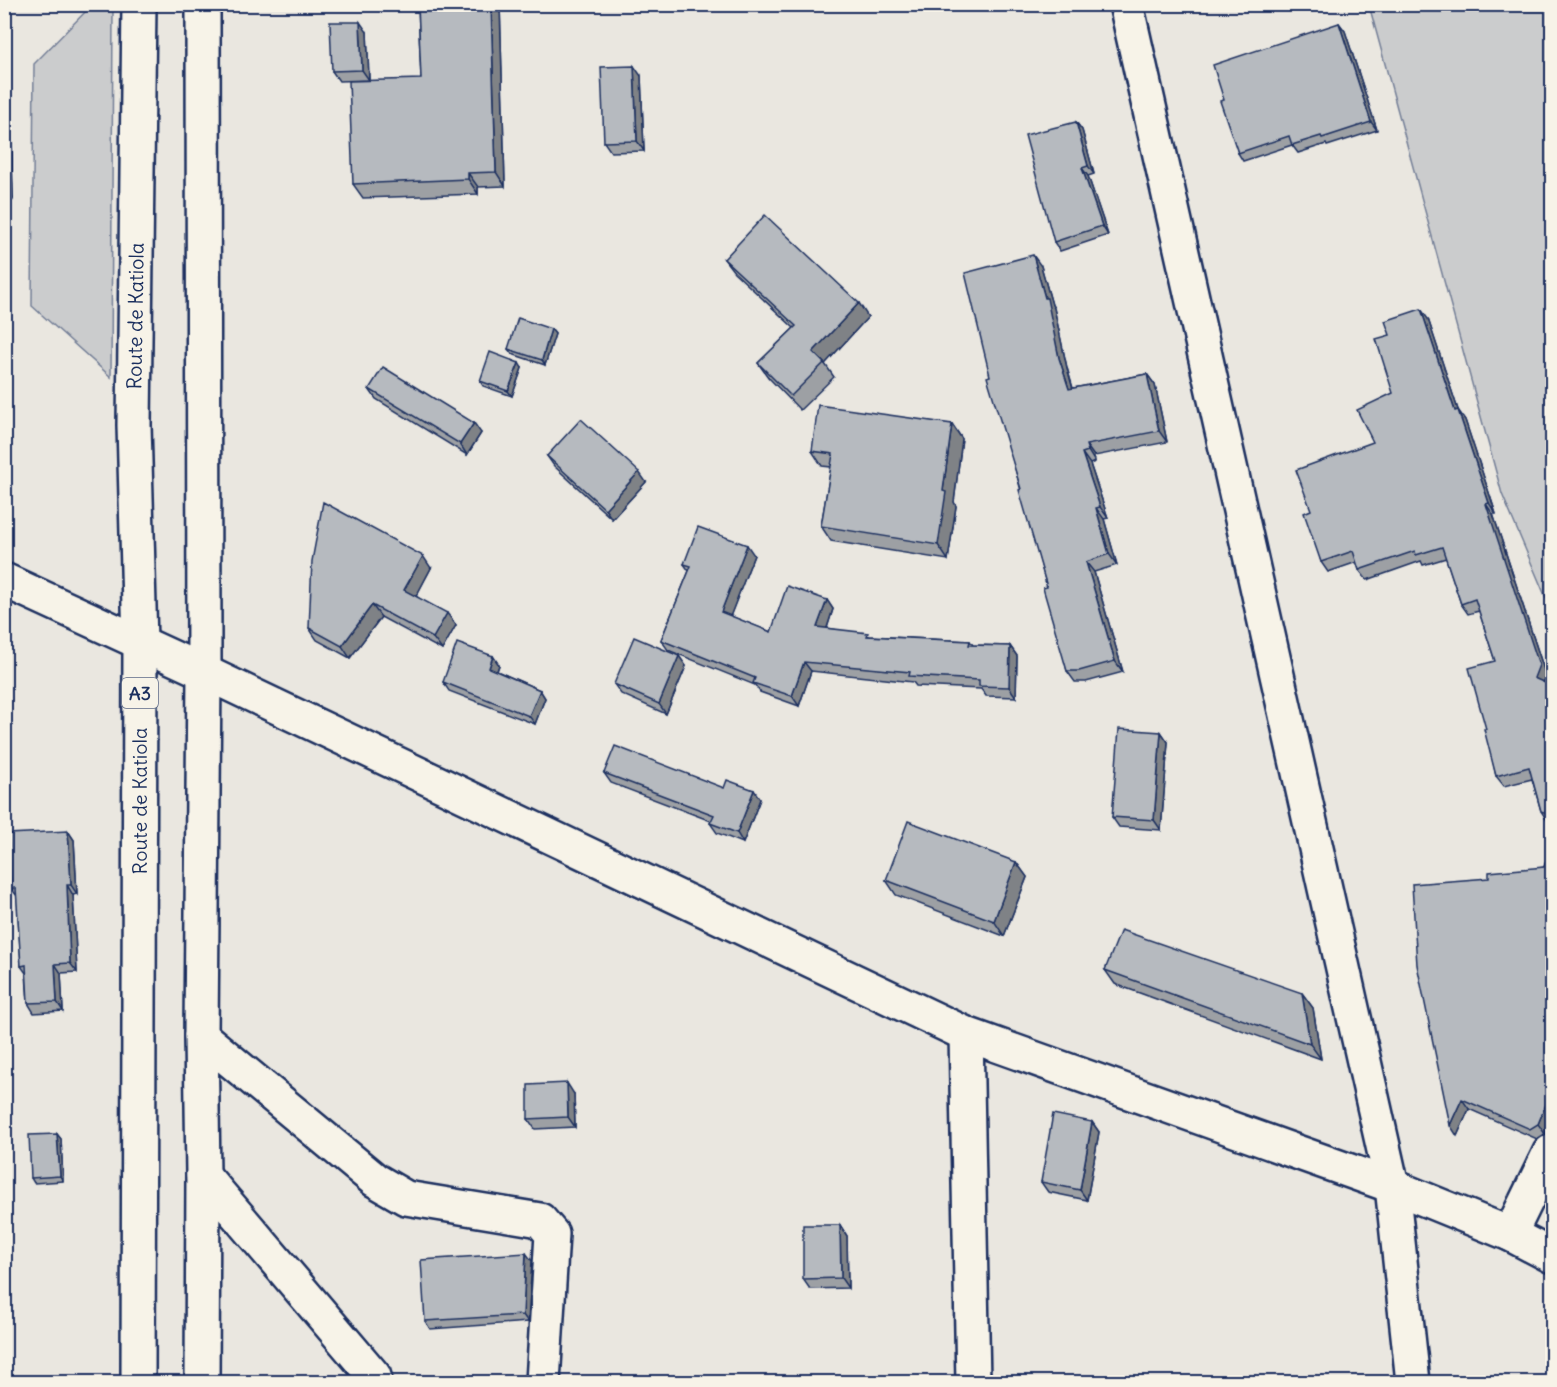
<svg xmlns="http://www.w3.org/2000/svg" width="1557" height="1387" font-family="Delius,sans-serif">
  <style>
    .green { fill: #cbcccd; stroke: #737e96; stroke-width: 1.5 }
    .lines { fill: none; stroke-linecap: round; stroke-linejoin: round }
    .minor-casing { stroke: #1b2f5e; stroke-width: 38 }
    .highway-casing { stroke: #1b2f5e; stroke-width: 38 }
    .minor { stroke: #f7f3e8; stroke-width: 33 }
    .highway { stroke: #f7f3e8; stroke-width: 33 }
    .wall { fill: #9da0a4; stroke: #1b2f5e; stroke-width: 1.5 }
    .shaded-wall { fill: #7f8286; stroke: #1b2f5e; stroke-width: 1.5 }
    .building { fill: #b6babf; stroke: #1b2f5e; stroke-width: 1.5 }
    .labels { text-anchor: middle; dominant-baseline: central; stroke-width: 6; stroke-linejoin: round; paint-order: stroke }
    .shield { fill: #f7f3e8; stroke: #5d6a87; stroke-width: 1.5 }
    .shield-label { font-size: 18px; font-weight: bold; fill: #1b2f5e }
    .street-label { font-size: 20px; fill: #1b2f5e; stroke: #f7f3e8 }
  </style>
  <rect width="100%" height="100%" fill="#eae7e0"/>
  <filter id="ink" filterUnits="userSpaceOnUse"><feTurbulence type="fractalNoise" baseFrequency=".0167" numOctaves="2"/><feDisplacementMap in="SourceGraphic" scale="12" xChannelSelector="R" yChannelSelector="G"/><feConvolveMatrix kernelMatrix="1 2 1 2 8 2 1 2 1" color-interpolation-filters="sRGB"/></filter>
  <g filter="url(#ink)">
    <g class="green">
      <polygon points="93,4 113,5 111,377 32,306 34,64"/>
      <polygon points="1369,5 1552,5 1552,612 1502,494"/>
    </g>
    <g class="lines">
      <g class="minor-casing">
        <g id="minor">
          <polyline points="1126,4 1392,1186 1413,1382"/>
          <polyline points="4,580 204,672 966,1034 1392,1186 1510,1234 1552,1256"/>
          <polyline points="966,1034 973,1382"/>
          <polyline points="201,1036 375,1180 406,1198 540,1220 552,1234 543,1382"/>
          <polyline points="203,1175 374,1376 375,1382"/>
          <polyline points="1510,1234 1550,1152"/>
        </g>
      </g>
      <g class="highway-casing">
        <g id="highway">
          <polyline points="138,1382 140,642 134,425 139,4"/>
          <polyline points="202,1382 203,1175 201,1036 204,672 203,4"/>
        </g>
      </g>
      <use href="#minor" class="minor"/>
      <use href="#highway" class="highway"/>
    </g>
    <g class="wall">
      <polygon points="418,4 500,4 505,186 478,187 478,194 363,198 353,184 421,79"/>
      <polygon points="1339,23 1345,31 1377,130 1327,146 1326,144 1298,153 1292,145 1243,161 1238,153 1224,100"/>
      <polygon points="367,32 369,80 339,81 332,71"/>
      <polygon points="641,76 644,151 611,152 604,142"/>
      <polygon points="6,119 11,127 13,199 4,199 4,120"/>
      <polygon points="1076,122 1082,130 1094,174 1088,176 1108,235 1060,251 1054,242"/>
      <polygon points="724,259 868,317 825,364 834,377 800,410 768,377 758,363 794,328 734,272"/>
      <polygon points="1041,266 1052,305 1054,308 1067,368 1073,388 1147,374 1155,385 1167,442 1094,456 1095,462 1090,464 1108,518 1104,519 1117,565 1094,572 1123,672 1086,682 1075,682 1067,671 1047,587 990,376"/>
      <polygon points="1428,319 1458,410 1465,420 1496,514 1493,514 1546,676 1543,682 1552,686 1552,823 1548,822 1541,811 1532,779 1504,786 1496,776 1486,729 1495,661 1479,611 1468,614 1461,604 1446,558 1423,565 1421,561 1367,580 1359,570 1357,562 1328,572 1321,562 1311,510 1373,442 1393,393 1390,335"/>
      <polygon points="551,329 555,334 545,365 512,354 508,349"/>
      <polygon points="522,368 512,396 483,386 480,381"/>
      <polygon points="369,389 481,433 467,455 376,399"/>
      <polygon points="952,424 962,439 954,502 956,506 948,560 831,541 821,526 831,467 822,466 812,451"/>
      <polygon points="547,456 646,482 612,519 554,466"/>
      <polygon points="754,555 730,616 771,632 827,600 833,609 827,628 870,636 970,641 973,645 1010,646 1017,656 1016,697 986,696 981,689 916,686 913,682 811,671 799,706 760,692 755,685 668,650 661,640 689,571 684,564"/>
      <polygon points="431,568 416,596 456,625 442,650 381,617 350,658 317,640 309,628"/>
      <polygon points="493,656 499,665 497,671 540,690 545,698 535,724 449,691 443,682"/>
      <polygon points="679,656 686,666 666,714 621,694 614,684"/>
      <polygon points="1161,732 1168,742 1161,830 1119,827 1112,817"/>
      <polygon points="604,773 724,788 760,799 743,843 717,833 710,823 711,821 611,783"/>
      <polygon points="68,831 74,840 77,894 73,895 77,972 61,973 63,1011 34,1013 28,1003 26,973 21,966 17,896 11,888"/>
      <polygon points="1552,845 1552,1117 1545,1134 1537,1139 1469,1109 1457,1136 1489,878 1544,867"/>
      <polygon points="1016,862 1027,877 1004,936 896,895 886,880"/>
      <polygon points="1105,970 1302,993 1313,1008 1321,1059 1115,984"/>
      <polygon points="574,1094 575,1127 535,1129 528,1119"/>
      <polygon points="1092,1122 1099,1132 1087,1200 1048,1192 1041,1182"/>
      <polygon points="57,1134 61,1139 63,1181 34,1183 31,1178"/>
      <polygon points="840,1225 847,1236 848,1288 810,1289 803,1279"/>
      <polygon points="532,1261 528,1322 430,1329 425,1321"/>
    </g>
    <g class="shaded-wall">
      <polygon points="491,4 500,4 505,186 496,172"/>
      <polygon points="360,22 367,32 369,80 362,70"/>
      <polygon points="1339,23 1345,31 1377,130 1371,122"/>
      <polygon points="634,66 641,76 644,151 637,141"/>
      <polygon points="6,119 11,127 13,199 8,191"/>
      <polygon points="1076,122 1082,130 1094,174 1088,166"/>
      <polygon points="1082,168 1088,176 1108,235 1102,226"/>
      <polygon points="468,173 478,187 478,194 468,179"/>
      <polygon points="1033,255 1041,266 1052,305 1054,308 1067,368 1076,400 1069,389 1059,358 1045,298"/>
      <polygon points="859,303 868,317 825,364 813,352"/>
      <polygon points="1421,309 1428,319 1462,422 1455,411"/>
      <polygon points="551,329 555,334 545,365 542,360"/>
      <polygon points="519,363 522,368 512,396 508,391"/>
      <polygon points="1147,374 1155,385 1167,442 1159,431"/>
      <polygon points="1458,410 1465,420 1496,514 1489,503"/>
      <polygon points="474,423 481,433 467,455 460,444"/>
      <polygon points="952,424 962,439 954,502 956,506 948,560 938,545 943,491"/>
      <polygon points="1086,445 1094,456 1095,462 1088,451"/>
      <polygon points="1082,453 1090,464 1108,518 1100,507"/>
      <polygon points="639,472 646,482 612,519 605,509"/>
      <polygon points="1486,504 1493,514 1546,676 1541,688 1534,678"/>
      <polygon points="1096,508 1104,519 1117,565 1109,554"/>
      <polygon points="747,545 754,555 728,622 721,612"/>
      <polygon points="423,556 431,568 413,602 404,590"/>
      <polygon points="1086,562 1094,572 1123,672 1115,661"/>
      <polygon points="827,600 833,609 824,637 817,627"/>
      <polygon points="372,605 381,617 350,658 342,646"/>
      <polygon points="447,613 456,625 442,650 433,638"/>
      <polygon points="1010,646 1017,656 1016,697 1009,687"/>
      <polygon points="493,656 499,665 495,676 489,668"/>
      <polygon points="679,656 686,666 666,714 659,704"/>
      <polygon points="804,662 811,671 799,706 792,696"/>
      <polygon points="540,690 545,698 535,724 529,716"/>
      <polygon points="1161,732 1168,742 1161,830 1154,820"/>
      <polygon points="754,790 760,799 743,843 737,833"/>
      <polygon points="68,831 74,840 77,894 71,885"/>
      <polygon points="1016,862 1027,877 1004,936 994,921"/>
      <polygon points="67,885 73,895 77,972 70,963"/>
      <polygon points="55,964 61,973 63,1011 57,1002"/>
      <polygon points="1302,993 1313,1008 1321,1059 1310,1044"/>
      <polygon points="567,1083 574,1094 575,1127 568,1117"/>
      <polygon points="1549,1097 1552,1102 1552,1117 1545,1134 1538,1124"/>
      <polygon points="1462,1099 1469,1109 1457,1136 1450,1125"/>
      <polygon points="1092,1122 1099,1132 1087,1200 1080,1190"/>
      <polygon points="57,1134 61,1139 63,1181 60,1176"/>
      <polygon points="840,1225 847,1236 848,1288 841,1278"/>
      <polygon points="526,1253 532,1261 528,1322 523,1315"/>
    </g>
    <g class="building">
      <polygon points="418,4 491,4 496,172 468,173 468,179 353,184 349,81 421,79"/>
      <polygon points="330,22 360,22 362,70 332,71"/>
      <polygon points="1339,23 1371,122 1322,138 1321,136 1292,145 1289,136 1238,153 1220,101 1224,100 1213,65"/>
      <polygon points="634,66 637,141 604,142 601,67"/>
      <polygon points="6,119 8,191 4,191 4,120"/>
      <polygon points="1076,122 1088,166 1082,168 1102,226 1054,242 1025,135"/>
      <polygon points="765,215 859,303 813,352 824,363 791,396 758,363 796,326 724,259"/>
      <polygon points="1033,255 1045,298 1047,298 1059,358 1069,389 1147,374 1159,431 1086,445 1088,451 1082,453 1100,507 1096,508 1109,554 1086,562 1115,661 1079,671 1067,671 1043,588 1047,587 1019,490 1021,489 987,377 990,376 965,273"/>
      <polygon points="1421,309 1455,411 1458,410 1489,503 1486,504 1539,665 1534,678 1552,686 1552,815 1541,811 1529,767 1496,776 1484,729 1486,729 1469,668 1495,661 1475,599 1461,604 1442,547 1416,555 1415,551 1359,570 1353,551 1321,562 1304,513 1311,510 1296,470 1373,442 1357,410 1393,393 1376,339 1390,335 1385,321"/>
      <polygon points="518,318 551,329 542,360 508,349"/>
      <polygon points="490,352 519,363 508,391 480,381"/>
      <polygon points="383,367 474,423 460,444 369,389"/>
      <polygon points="818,405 952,424 943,491 946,492 938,545 821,526 833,454 812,451"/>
      <polygon points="581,419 639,472 605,509 547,456"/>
      <polygon points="323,502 423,556 404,590 447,613 433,638 372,605 342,646 309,628 312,561"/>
      <polygon points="698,527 747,545 721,612 771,632 787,586 827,600 817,627 868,633 867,636 970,641 969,645 1010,646 1009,687 979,686 979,680 909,676 910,672 804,662 792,696 753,683 755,678 661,640 691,566 684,564"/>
      <polygon points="634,637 679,656 659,704 614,684"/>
      <polygon points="457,643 493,656 489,668 540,690 529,716 443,682"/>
      <polygon points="1119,729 1161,732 1154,820 1112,817"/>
      <polygon points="615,746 724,788 727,780 754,790 737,833 710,823 714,815 604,773"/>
      <polygon points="908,821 1016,862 994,921 886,880"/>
      <polygon points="68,831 71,885 67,885 70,963 55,964 57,1002 28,1003 26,965 21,966 16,888 11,888 8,834"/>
      <polygon points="1552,845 1552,1098 1549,1097 1538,1124 1530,1129 1462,1099 1450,1125 1417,965 1412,884 1489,878 1489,872 1544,867"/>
      <polygon points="1121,930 1302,993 1310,1044 1105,970"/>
      <polygon points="567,1083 568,1117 528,1119 528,1085"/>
      <polygon points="1053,1114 1092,1122 1080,1190 1041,1182"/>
      <polygon points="57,1134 60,1176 31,1178 29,1135"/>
      <polygon points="803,1225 840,1225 841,1278 803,1279"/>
      <polygon points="526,1253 523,1315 425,1321 421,1260"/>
    </g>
  </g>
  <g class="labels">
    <rect class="shield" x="122" y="678" width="36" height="30" rx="4.5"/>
    <g class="shield-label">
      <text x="140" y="693">A3</text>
    </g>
    <g class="street-label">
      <text transform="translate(135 316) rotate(-89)">Route de Katiola</text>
      <text transform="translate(139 801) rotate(-90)">Route de Katiola</text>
    </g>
  </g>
  <rect width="1557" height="1387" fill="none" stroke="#f7f3e8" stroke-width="24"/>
  <rect x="12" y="12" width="1533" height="1363" fill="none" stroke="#1b2f5e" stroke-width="2" filter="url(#ink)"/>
</svg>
